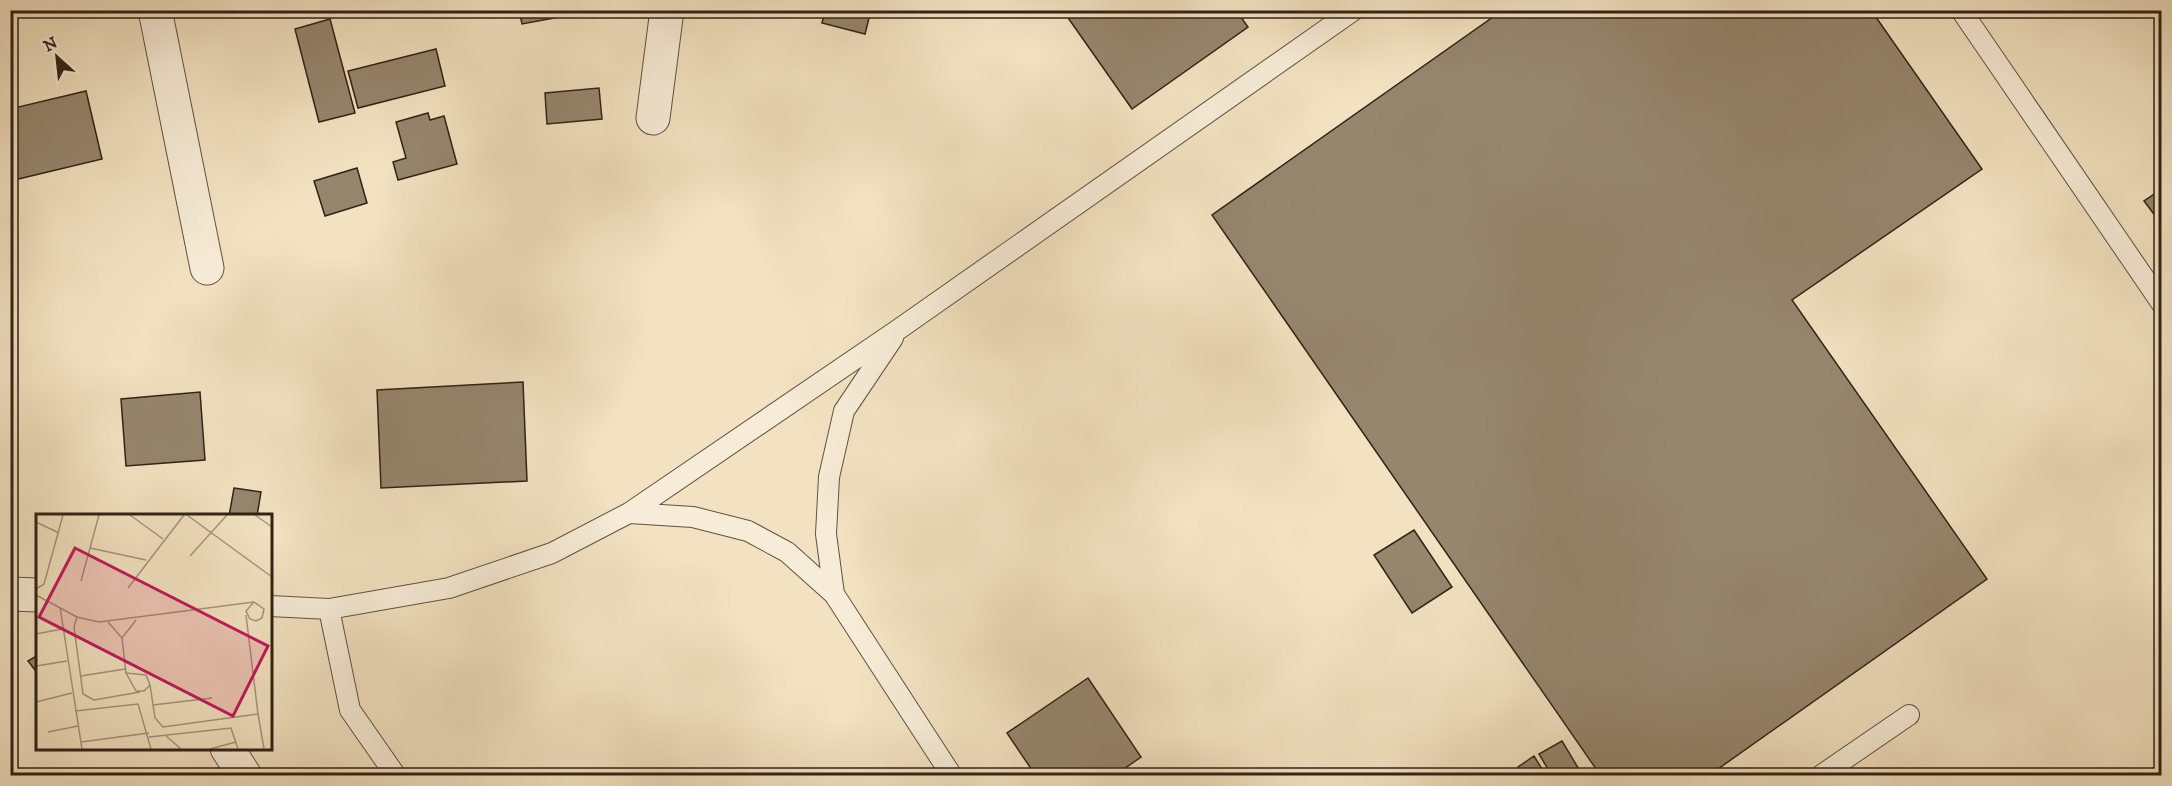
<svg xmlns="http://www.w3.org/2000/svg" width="2172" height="786" font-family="'IM FELL DW Pica',serif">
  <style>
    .building { fill: #95866e; stroke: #312215; stroke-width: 1.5 }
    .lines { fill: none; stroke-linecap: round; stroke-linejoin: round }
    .service-casing { stroke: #615240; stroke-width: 22 }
    .minor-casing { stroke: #615240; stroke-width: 35 }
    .service { stroke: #f7ecd7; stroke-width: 20 }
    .minor { stroke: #f7ecd7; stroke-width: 33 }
    .inset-road { fill: none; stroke: #a5957c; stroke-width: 1.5 }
    .view { fill: #c2185b; fill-opacity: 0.15; stroke: #c2185b; stroke-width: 3 }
    .inset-edge { fill: none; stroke: #312215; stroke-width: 3 }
  </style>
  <rect width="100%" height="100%" fill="#f2e2c1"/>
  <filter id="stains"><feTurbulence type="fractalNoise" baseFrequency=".00333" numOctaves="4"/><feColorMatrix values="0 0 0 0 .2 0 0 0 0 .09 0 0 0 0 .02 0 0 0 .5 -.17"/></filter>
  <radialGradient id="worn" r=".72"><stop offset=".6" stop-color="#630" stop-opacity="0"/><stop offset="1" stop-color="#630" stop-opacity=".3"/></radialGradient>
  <g class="building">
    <polygon points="519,10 598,10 522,24"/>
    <polygon points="825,10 871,10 865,34 822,23"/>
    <polygon points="1066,10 1236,10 1248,27 1132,109 1064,12"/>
    <polygon points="1503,10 1871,10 1982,169 1792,300 1987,579 1708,776 1601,776 1212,215"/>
    <polygon points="330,19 355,113 319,122 295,29"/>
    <polygon points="436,49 445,86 358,108 348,71"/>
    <polygon points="599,88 602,119 547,124 545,93"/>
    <polygon points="86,91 102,159 10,181 10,109"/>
    <polygon points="428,113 430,120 444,116 457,164 398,180 393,162 406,158 396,122"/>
    <polygon points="357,168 367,203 325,216 314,181"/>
    <polygon points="2162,189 2162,225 2144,201"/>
    <polygon points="523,382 527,481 381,488 377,390"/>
    <polygon points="200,392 205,460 126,466 121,399"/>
    <polygon points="234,488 261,492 257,516 229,516"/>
    <polygon points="1414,530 1452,587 1412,613 1374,555"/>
    <polygon points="38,655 38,674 28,661"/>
    <polygon points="1088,678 1141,757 1114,776 1036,776 1007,733"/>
    <polygon points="1562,741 1583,776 1552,776 1539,754"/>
    <polygon points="1534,756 1542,769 1532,776 1523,776 1518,767"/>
  </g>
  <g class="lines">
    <g class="service-casing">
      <g id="service">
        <polyline points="1961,10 2162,304"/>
        <polyline points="629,513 693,517 748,531 787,552 834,594 952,776"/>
        <polyline points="834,594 826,534 829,477 844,411 893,338"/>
        <polyline points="270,606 329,609 449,588 552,553 629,513 899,329 1354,10"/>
        <polyline points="329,609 350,710 396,776"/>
        <polyline points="1820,776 1909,715"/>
      </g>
    </g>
    <g class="minor-casing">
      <g id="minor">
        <polyline points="155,10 207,268"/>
        <polyline points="653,118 667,10"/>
        <polyline points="10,594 38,595"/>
        <polyline points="227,748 245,776"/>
      </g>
    </g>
    <use href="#service" class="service"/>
    <use href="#minor" class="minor"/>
  </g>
  <g transform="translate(36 514)">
    <rect width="236" height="236" fill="#f2e2c1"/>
    <path class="inset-road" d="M94,1L127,25M151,1L236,63M219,1L236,13M0,8L23,19M54,34L110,46M154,42L191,1M45,67L63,1M92,74L148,1M0,75L8,70L27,1M0,81L41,103L63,108L218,88L228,95L226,104L220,107L214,105L210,97L218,88M24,93L46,235M41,103L38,113L47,180L58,186L104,178M72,108L86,124L90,159M0,120L26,115M86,124L100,106M0,152L31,147M90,159L110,161L114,171L108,177H100ZM45,162L89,155M114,171L119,204L127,213L222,200L210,101M0,188L36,179M117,191L176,184M39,197L102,190L115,235M222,200L228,235M12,218L42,212M129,221L145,235M113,223L195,214L202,235M45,228L113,219M174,235L200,228"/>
    <path class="view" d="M39,34L232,132L197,202L3,103Z"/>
    <rect width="236" height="236" class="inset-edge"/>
  </g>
  <rect width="2172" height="786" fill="none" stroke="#f2e2c1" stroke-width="36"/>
  <rect x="12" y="12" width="2148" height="762" fill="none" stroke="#312215" stroke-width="3"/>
  <rect x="18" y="18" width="2136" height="750" fill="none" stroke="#312215" stroke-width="1.5"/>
  <g transform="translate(57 57) rotate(333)" stroke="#f7ecd7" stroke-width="4.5" paint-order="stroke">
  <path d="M0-4.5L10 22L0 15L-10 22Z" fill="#312215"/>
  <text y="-9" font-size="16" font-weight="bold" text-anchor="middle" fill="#312215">N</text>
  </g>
  <rect width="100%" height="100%" filter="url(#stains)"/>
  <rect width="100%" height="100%" fill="url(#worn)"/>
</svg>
